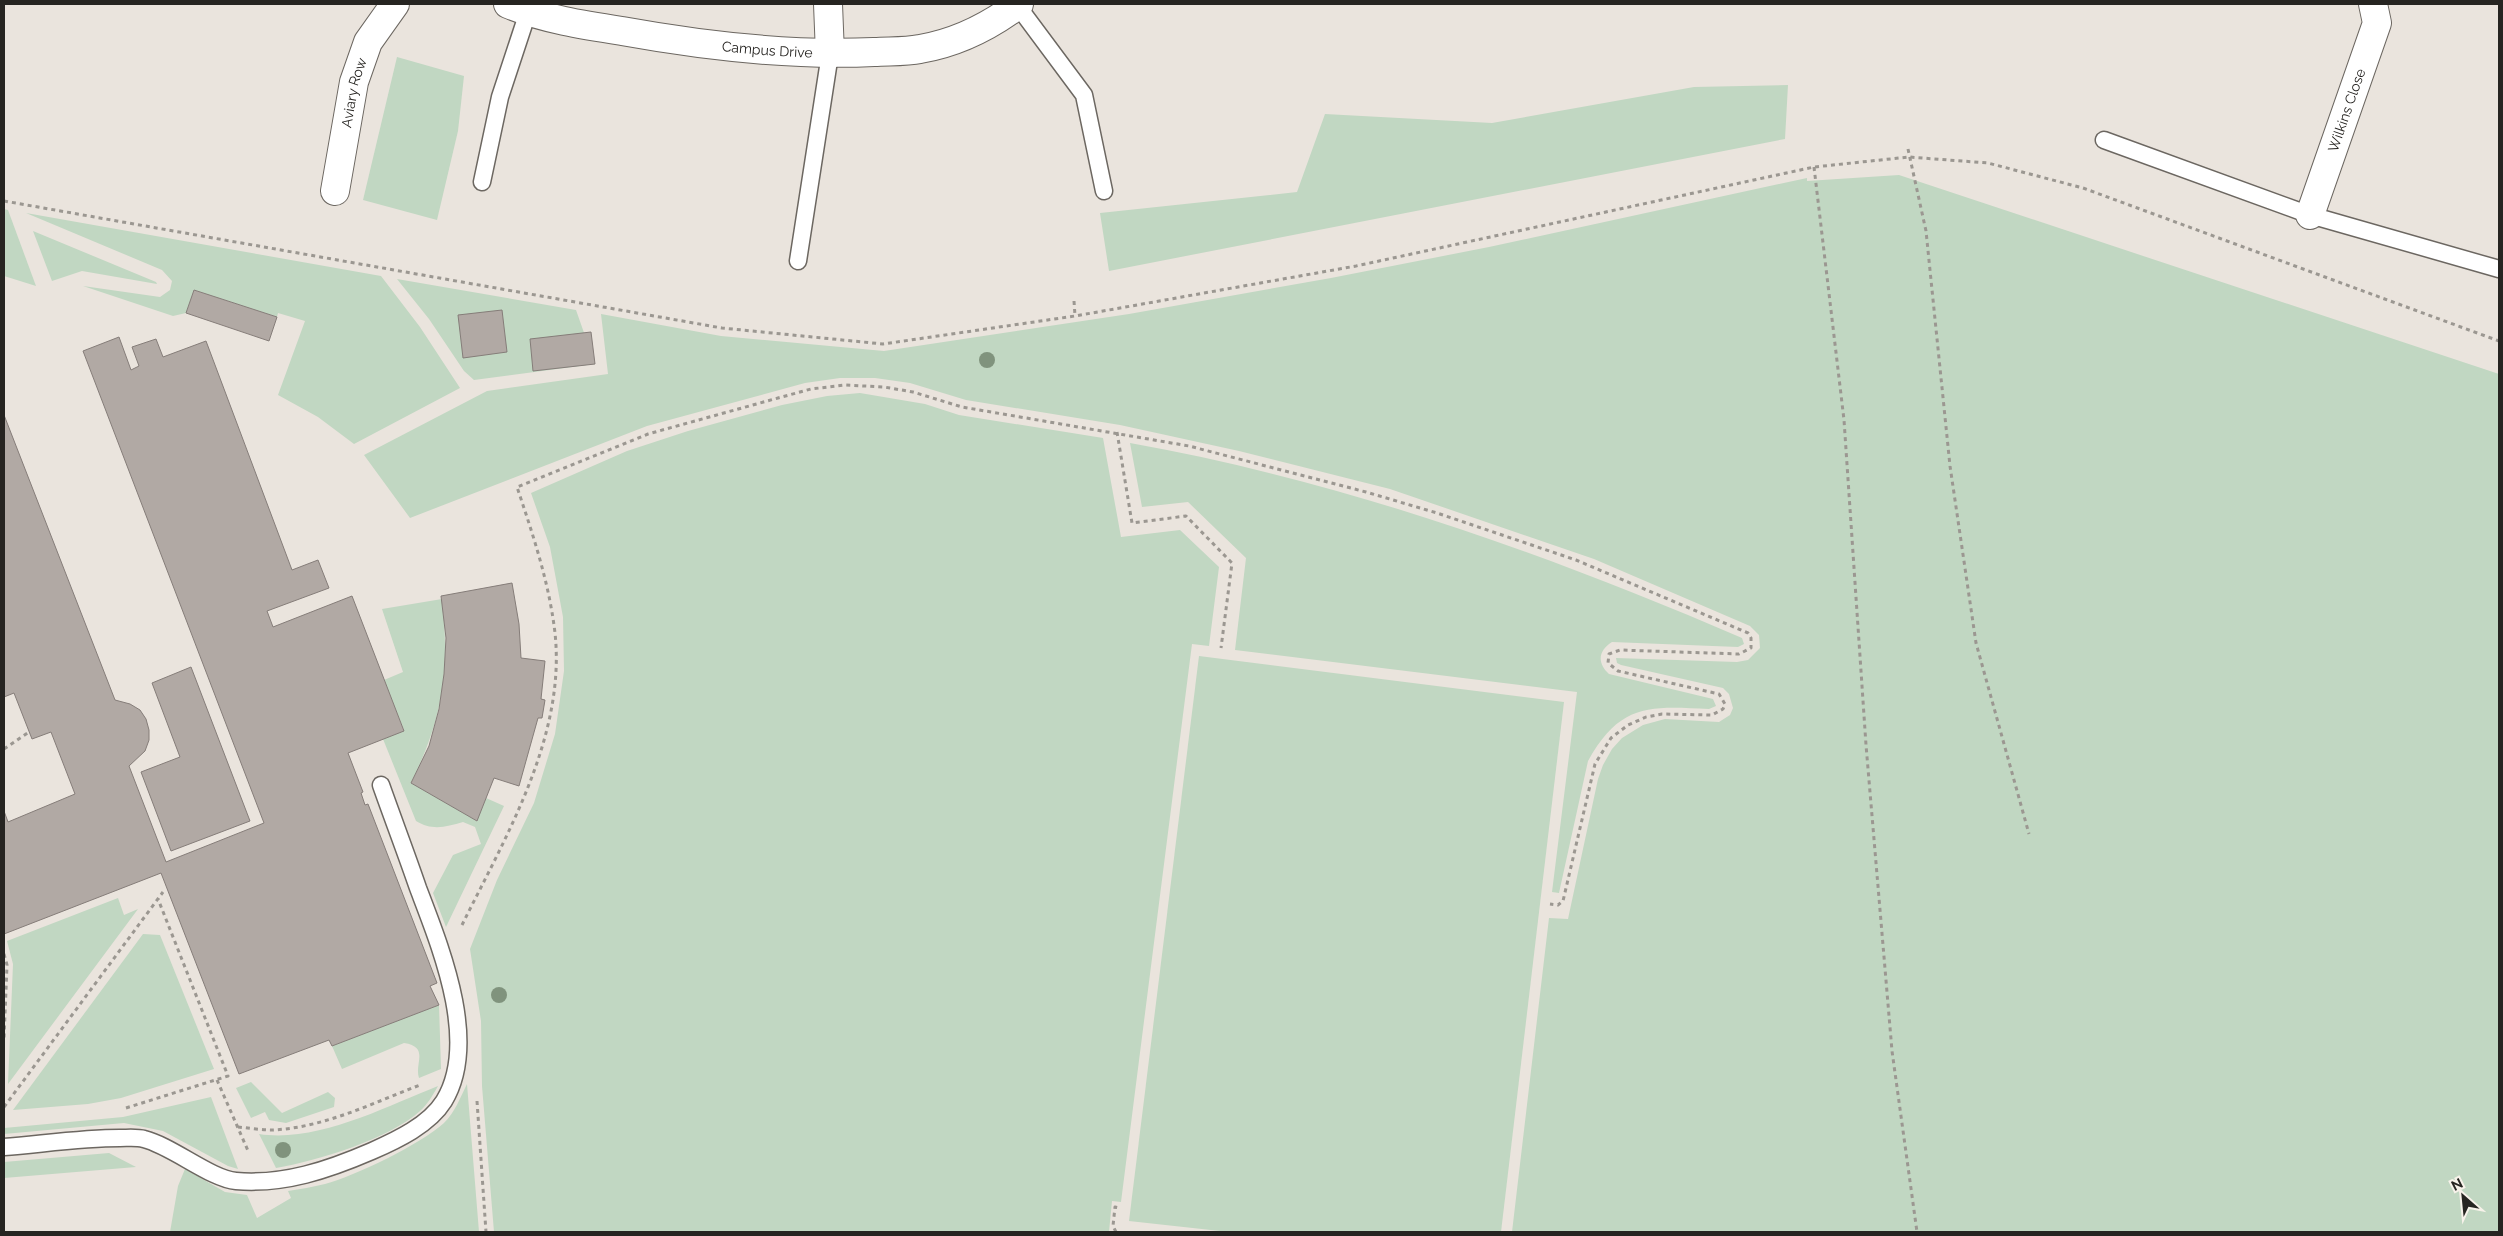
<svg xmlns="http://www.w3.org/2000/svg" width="2503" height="1236" font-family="Raleway,sans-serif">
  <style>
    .green { fill: #c1d7c2 }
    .building { fill: #b1a9a4; stroke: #857d79 }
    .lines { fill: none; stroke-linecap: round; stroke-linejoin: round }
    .lane-casing { stroke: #6c6761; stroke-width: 19 }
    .street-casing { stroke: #6c6761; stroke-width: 30 }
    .path { stroke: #9b9791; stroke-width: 3; stroke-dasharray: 4 4; stroke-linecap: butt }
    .lane { stroke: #fff; stroke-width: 16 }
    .street { stroke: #fff; stroke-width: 28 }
    .tree { fill: #80937d }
    .labels { text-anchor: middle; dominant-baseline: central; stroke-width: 4.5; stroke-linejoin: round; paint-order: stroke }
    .street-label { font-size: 14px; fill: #262421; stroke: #f7f2ea }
  </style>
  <rect width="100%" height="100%" fill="#eae4dd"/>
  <g class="green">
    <polygon points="397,57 464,76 458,131 437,220 363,200"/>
    <polygon points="1788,85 1785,139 1109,271 1100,213 1297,192 1325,114 1492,123 1694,87"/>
    <polygon points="1899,175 2499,374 2499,1232 1512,1232 1549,918 1568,919 1598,779 1603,765 1612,749 1622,738 1643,725 1665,719 1719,722 1730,715 1733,708 1729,694 1723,688 1621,665 1617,663 1616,658 1737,662 1748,660 1760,648 1759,635 1750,626 1594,559 1390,489 1239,451 1120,425 966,400 910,383 875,378 840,378 805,383 647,426 410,518 364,455 487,391 608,374 601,314 721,336 884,351 1129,314 1331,278 1489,247 1807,178 1807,181"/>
    <polygon points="4,209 8,210 36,286 4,276"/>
    <polygon points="26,213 381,276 420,327 460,388 354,444 318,417 278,395 305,321 278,313 277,317 194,290 186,313 173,316 83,286 160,297 170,290 172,281 162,270"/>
    <polygon points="33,231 156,282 157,284 82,271 52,281"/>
    <polygon points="397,279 576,310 595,364 474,380 464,371 429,319"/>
    <polygon points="860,393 925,404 959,415 1103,438 1121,537 1180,530 1219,567 1209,646 1192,644 1121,1202 1112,1201 1109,1232 494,1232 482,1086 481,1021 470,949 497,880 534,803 555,734 564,671 563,617 550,547 531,493 627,451 688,431 782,405 827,396"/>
    <path d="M1130,443C1342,481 1545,553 1742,638L1744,644L1738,647L1612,642C1598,651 1597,663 1609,674L1713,699L1716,706L1709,709C1650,706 1620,703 1588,761L1559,893L1552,892L1577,692L1235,650L1246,558L1188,502L1142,507Z"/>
    <path d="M442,599C450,670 443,718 411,783L477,821L486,798L504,806L446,927L433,893L453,855L481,844L475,827L463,822C446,827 432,831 416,821L383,739L404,730L384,680L403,672L382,609Z"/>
    <polygon points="1199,656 1564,702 1501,1232 1229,1232 1129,1221"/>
    <polygon points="118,898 124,915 138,909 8,1084 13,964 7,941"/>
    <polygon points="143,934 160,935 214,1069 121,1098 88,1104 13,1110"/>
    <path d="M439,1005L441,1069L419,1078C414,1064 430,1047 404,1043L342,1069L332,1046Z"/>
    <polygon points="251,1082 282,1113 328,1092 335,1098 334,1107 286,1123 269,1120 265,1112 251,1118 236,1088"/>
    <path d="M467,1084L479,1232H170L178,1186L185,1169L225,1192L247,1195L257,1218L291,1198L288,1191C300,1189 313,1187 325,1184C355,1176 421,1144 444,1123C455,1112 460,1098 467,1084Z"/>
    <path d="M438,1086C433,1095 427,1105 420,1111C389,1139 317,1161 276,1168L259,1134C317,1143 385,1107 438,1086Z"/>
    <polygon points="211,1097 238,1169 228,1166 163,1131 124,1123 4,1134 4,1128 123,1117"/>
    <polygon points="109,1153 136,1167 4,1178 4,1162"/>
  </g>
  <g class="building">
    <polygon points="194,290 277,317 269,341 186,313"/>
    <polygon points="502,310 507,352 463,358 458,315"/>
    <polygon points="591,332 595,364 533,371 530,339"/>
    <polygon points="119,337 131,370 139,366 132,347 156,339 163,357 206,341 292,570 318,560 329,588 267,611 273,627 352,596 404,731 348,753 363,792 361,793 365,805 368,804 437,983 430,986 439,1005 332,1046 329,1040 239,1074 161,873 4,934 4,811 8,822 75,794 51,732 32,739 14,693 4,697 4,415 115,700 130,704 140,710 146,719 149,730 149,740 145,751 129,766 166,862 264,823 83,351"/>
    <polygon points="512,583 519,624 521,658 545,661 541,699 545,700 542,718 538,718 519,786 494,778 477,821 411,783 429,746 439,709 444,674 446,638 441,596"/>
    <polygon points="191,667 250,821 171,851 141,772 180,757 152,683"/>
  </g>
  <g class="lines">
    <g class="lane-casing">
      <g id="lane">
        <polyline points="1017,5 1084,95 1104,191"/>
        <polyline points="2104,140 2310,215 2499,269"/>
        <polyline points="482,182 500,97 528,12"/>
        <polyline points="798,261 830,54"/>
        <path d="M4,1147C42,1144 82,1138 120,1138C128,1138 137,1137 144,1139C172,1146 211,1179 236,1181C284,1185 328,1170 372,1151C397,1140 429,1125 444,1101C480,1042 440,946 418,888C406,853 393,819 381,785"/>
      </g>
    </g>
    <g class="street-casing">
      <g id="street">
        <path id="s1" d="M508,4C544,19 583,25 622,31C705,46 790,56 874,52C889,51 905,52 920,49C956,43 990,26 1019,4"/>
        <polyline points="828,4 830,54"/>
        <path id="s2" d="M335,191L354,82L368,42L395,4"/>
        <path id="s3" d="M2310,215L2377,23L2373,4"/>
      </g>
    </g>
    <g class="path">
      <polyline points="1908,149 1926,231 1950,466 1976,643 2029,834"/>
      <polyline points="1814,167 1844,420 1866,745 1892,1051 1917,1232"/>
      <polyline points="4,201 722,328 883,344 1075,316 1356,266 1814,167 1909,157 1988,163 2083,188 2499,341"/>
      <polyline points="1074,301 1075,316"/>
      <polyline points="1117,432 1132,523 1186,516 1232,563 1221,648"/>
      <polyline points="4,749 29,732"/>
      <path d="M462,925C506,836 566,736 555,633C549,582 533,535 517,487L648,434L778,398L811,389L845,385L884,387L913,392L962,407L1189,446L1366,492L1437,513L1576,560L1748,633L1751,638V648L1739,654L1620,650L1609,654L1608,663L1618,671L1719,694L1725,704L1723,709L1712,715L1662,714L1646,717L1628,725L1611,738L1595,764L1563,901L1558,905L1550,904"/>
      <polyline points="4,954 7,965 4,1039"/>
      <polyline points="217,1080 249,1153"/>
      <polyline points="477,1101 486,1232"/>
      <polyline points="4,1107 163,892"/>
      <polyline points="126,1108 228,1076 158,899"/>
      <path d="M238,1127C249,1128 261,1130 272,1130C323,1128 373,1103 420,1085"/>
      <polyline points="1116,1232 1113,1226 1115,1207 1120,1208"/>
    </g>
    <use href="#lane" class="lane"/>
    <use href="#street" class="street"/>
  </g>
  <g class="tree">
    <circle cx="987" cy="360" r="8"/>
    <circle cx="499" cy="995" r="8"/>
    <circle cx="283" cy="1150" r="8"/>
  </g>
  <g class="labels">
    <g class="street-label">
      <text stroke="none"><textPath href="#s1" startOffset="264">Campus Drive</textPath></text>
      <text stroke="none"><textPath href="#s2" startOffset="100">Aviary Row</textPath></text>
      <text stroke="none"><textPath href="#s3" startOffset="111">Wilkins Close</textPath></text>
    </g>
  </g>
  <rect width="2503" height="1236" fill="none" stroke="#262421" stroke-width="10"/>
  <g transform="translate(2463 1196) rotate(333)" stroke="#f7f2ea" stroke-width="4" paint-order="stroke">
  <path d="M0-4L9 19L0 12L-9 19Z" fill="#262421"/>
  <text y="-8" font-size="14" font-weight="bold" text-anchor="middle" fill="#262421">N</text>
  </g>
</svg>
